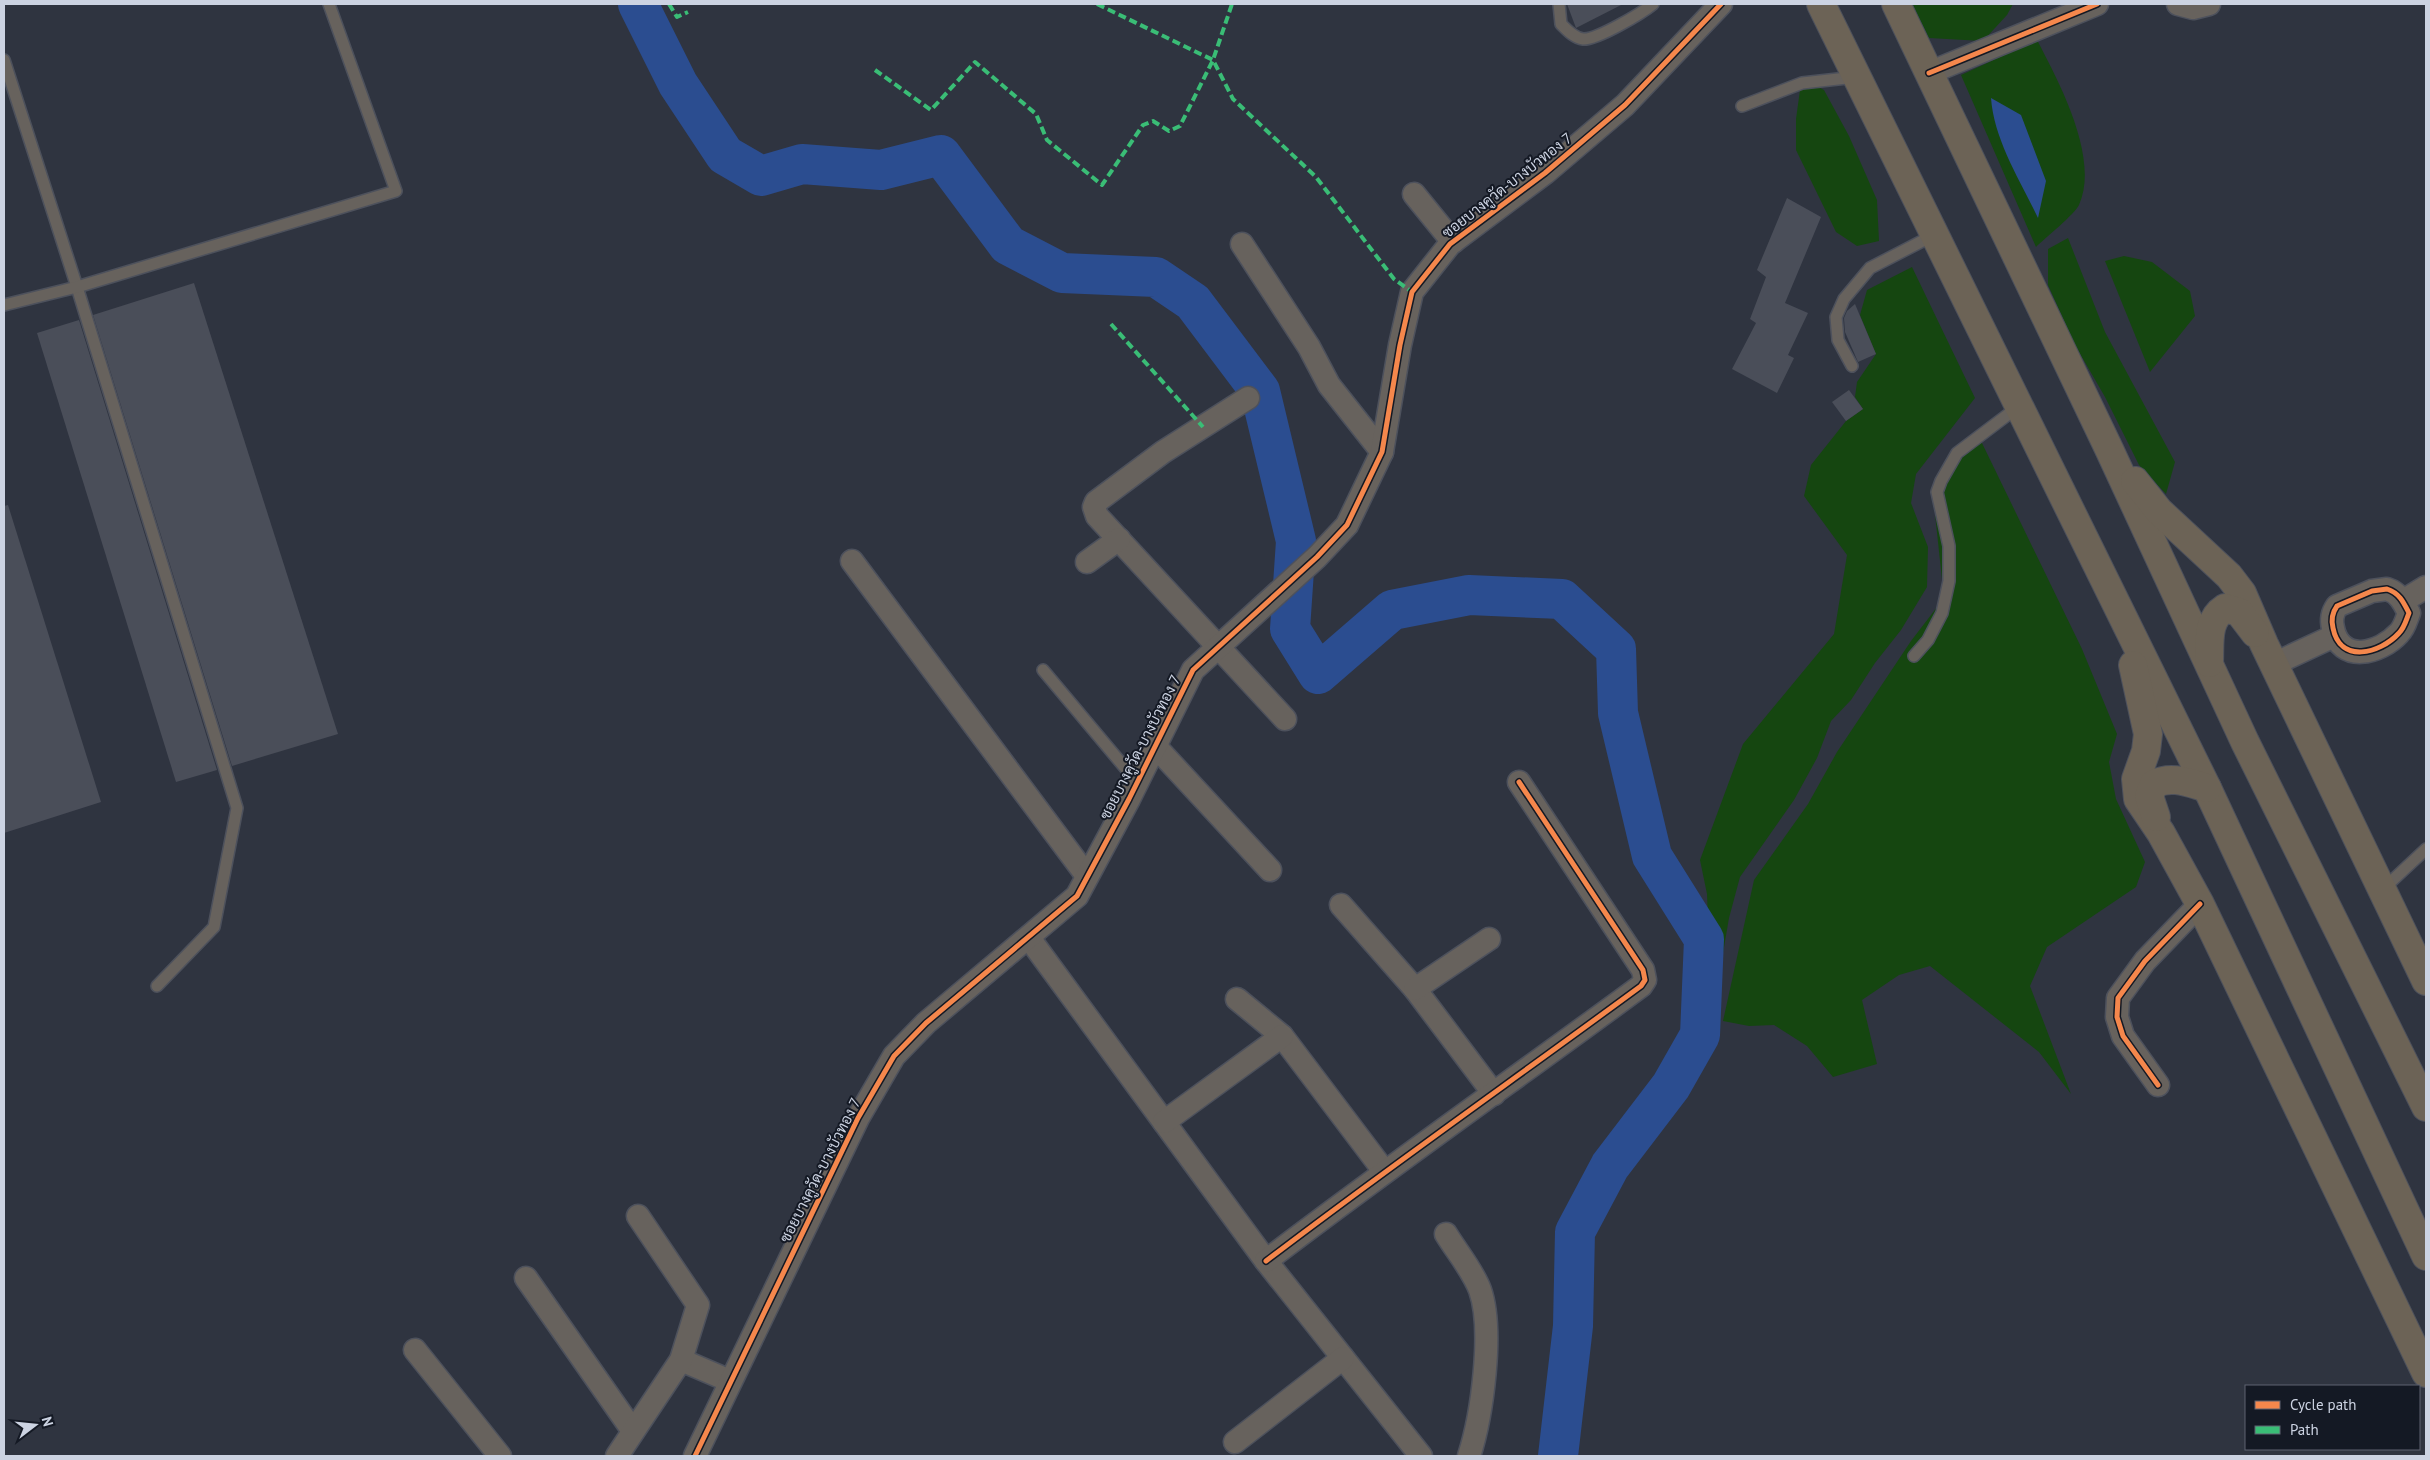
<svg xmlns="http://www.w3.org/2000/svg" width="2430" height="1460" font-family="'PT Sans',Sarabun,sans-serif">
  <style>
    .green { fill: #154610 }
    .water { fill: #2b4d90 }
    .lines { fill: none; stroke-linecap: round; stroke-linejoin: round }
    .river { stroke: #2b4d90; stroke-width: 40 }
    .building { fill: #4a4e59 }
    .lane-casing { stroke: #4d515c; stroke-width: 14 }
    .street-casing { stroke: #4d515c; stroke-width: 25 }
    .primary-casing { stroke: #4d515c; stroke-width: 30 }
    .lane { stroke: #67625d; stroke-width: 11 }
    .street { stroke: #67625d; stroke-width: 22 }
    .primary { stroke: #6c6356; stroke-width: 28 }
    .quiet { stroke: #3abd76; stroke-width: 4; stroke-dasharray: 8 4; stroke-linecap: butt }
    .cycleway-casing { stroke: #141924; stroke-width: 8 }
    .cycleway { stroke: #f5874c; stroke-width: 5 }
    .labels { text-anchor: middle; dominant-baseline: central; stroke-width: 4; stroke-linejoin: round; paint-order: stroke }
    .street-label { font-size: 15px; fill: #ccd3e2; stroke: #141924 }
  </style>
  <rect width="100%" height="100%" fill="#2f3440"/>
  <g class="green">
    <polygon points="1912,4 2013,4 2007,15 1983,41 1929,38"/>
    <path d="M2037,40C2059,82 2100,158 2079,205C2075,214 2044,239 2036,247L1961,75Z"/>
    <polygon points="1811,83 1824,90 1849,136 1877,200 1879,241 1857,246 1836,232 1796,150 1796,119 1800,90"/>
    <polygon points="2068,238 2105,332 2175,462 2166,494 2139,465 2105,397 2075,345 2048,285 2048,249"/>
    <polygon points="2124,256 2152,262 2190,291 2195,316 2150,372 2105,261"/>
    <polygon points="1912,267 1975,398 1916,474 1911,503 1928,547 1927,587 1901,630 1875,663 1851,700 1831,721 1817,758 1794,800 1740,877 1729,918 1712,1017 1707,894 1700,860 1743,744 1834,634 1847,555 1804,496 1811,465 1846,421 1863,409 1855,397 1857,382 1876,354 1860,315 1867,290"/>
    <polygon points="1981,441 2082,649 2117,734 2109,762 2116,799 2145,862 2136,887 2047,947 2030,986 2071,1094 2039,1052 1930,966 1899,975 1862,1000 1877,1064 1833,1077 1807,1046 1774,1025 1749,1026 1723,1021 1754,880 1808,804 1837,752 1911,641 1944,598 1935,514 1941,467 1968,443"/>
  </g>
  <path class="water" d="M1991,98L2021,115L2046,181L2038,218C2020,180 1994,140 1991,98Z"/>
  <g class="lines">
    <polyline class="river" points="638,4 678,84 725,155 761,176 802,164 881,170 941,155 1008,245 1062,273 1156,277 1193,302 1260,391 1296,541 1290,629 1318,674 1392,610 1469,595 1562,599 1616,649 1618,713 1652,856 1704,939 1700,1035 1671,1086 1610,1166 1575,1232 1573,1326 1558,1456"/>
  </g>
  <g class="building">
    <polygon points="1567,4 1623,4 1576,28"/>
    <polygon points="1787,198 1821,217 1785,303 1808,313 1788,355 1794,358 1777,393 1732,369 1756,323 1750,319 1766,277 1757,270"/>
    <polygon points="194,283 338,734 232,766 93,315"/>
    <polygon points="1855,304 1876,354 1858,362 1845,332 1844,318 1847,311"/>
    <polygon points="79,320 217,770 176,782 37,333"/>
    <polygon points="1849,390 1863,409 1846,421 1832,402"/>
    <polygon points="8,505 101,802 4,833 4,506"/>
  </g>
  <g class="lines">
    <g class="lane-casing">
      <g id="lane">
        <path d="M1559,4L1561,24C1567,30 1574,38 1583,39C1597,40 1642,13 1653,4"/>
        <polyline points="4,60 77,287 237,808 214,927 157,986"/>
        <polyline points="1742,106 1802,83 1856,77"/>
        <polyline points="4,305 77,287 396,191 329,4"/>
        <polyline points="1852,366 1838,340 1836,317 1844,299 1870,268 1934,235"/>
        <polyline points="1914,656 1928,640 1942,613 1949,581 1949,546 1937,492 1941,481 1957,453 2018,407"/>
        <polyline points="1043,670 1137,782"/>
        <polyline points="2382,890 2426,849"/>
      </g>
    </g>
    <g class="street-casing">
      <g id="street">
        <polyline points="2178,4 2193,8 2209,4"/>
        <polyline points="1929,73 2097,4"/>
        <polyline points="1414,194 1453,242"/>
        <polyline points="1242,244 1309,347 1329,385 1382,452"/>
        <polyline points="1248,398 1163,452 1096,502 1094,507 1097,516 1285,719"/>
        <polyline points="852,561 1087,876"/>
        <polyline points="1087,562 1119,539"/>
        <path d="M2387,589C2399,593 2403,601 2409,613C2406,620 2405,627 2399,633C2380,654 2340,664 2333,628C2331,620 2332,613 2337,606L2372,591Z"/>
        <polyline points="2403,601 2426,587"/>
        <polyline points="2274,664 2334,636"/>
        <polyline points="1155,746 1270,870"/>
        <polyline points="1341,905 1415,989 1494,1094"/>
        <polyline points="1029,938 1266,1261 1421,1456"/>
        <polyline points="1415,989 1489,939"/>
        <polyline points="1237,999 1282,1036 1384,1171"/>
        <polyline points="2158,1085 2123,1036 2117,1017 2118,998 2145,961 2200,904"/>
        <polyline points="1164,1122 1282,1036"/>
        <path d="M1446,1234C1457,1252 1473,1271 1480,1290C1494,1330 1482,1416 1469,1456"/>
        <path d="M1266,1261C1389,1167 1516,1078 1641,986L1645,980L1643,970L1519,782"/>
        <polyline points="526,1278 633,1431"/>
        <polyline points="415,1350 500,1456"/>
        <polyline points="681,1360 730,1381"/>
        <polyline points="1235,1442 1343,1358"/>
        <polyline points="617,1456 681,1360 698,1305 638,1216"/>
        <polyline points="695,1456 858,1118 894,1056 926,1023 1077,896 1129,799 1193,670 1317,557 1347,525 1382,452 1400,345 1412,292 1450,244 1545,173 1625,105 1721,4"/>
      </g>
    </g>
    <g class="primary-casing">
      <g id="primary">
        <polyline points="1821,4 2207,788 2426,1256"/>
        <polyline points="1896,4 2109,449 2245,742 2426,1107"/>
        <polyline points="2135,481 2159,511 2229,576 2242,593 2264,644 2426,981"/>
        <path d="M2209,663C2210,644 2206,620 2225,608L2239,612L2255,633"/>
        <polyline points="2133,665 2148,734 2146,751 2136,779 2138,799 2161,833 2200,904 2426,1373"/>
        <path d="M2156,817L2149,796L2154,784C2172,775 2189,783 2207,788"/>
      </g>
    </g>
    <use href="#lane" class="lane"/>
    <use href="#street" class="street"/>
    <use href="#primary" class="primary"/>
    <g class="quiet">
      <polyline points="669,4 677,17 688,12"/>
      <polyline points="1097,4 1213,60 1233,99 1316,177 1394,279 1412,292"/>
      <polyline points="875,70 931,110 975,62 1036,114 1047,140 1102,185 1143,125 1153,121 1169,131 1180,126 1213,60 1232,4"/>
      <polyline points="1111,324 1203,427"/>
    </g>
    <g class="cycleway-casing">
      <g id="cycleway">
        <polyline points="1929,73 2097,4"/>
        <path d="M2387,589C2399,593 2403,601 2409,613C2406,620 2405,627 2399,633C2380,654 2340,664 2333,628C2331,620 2332,613 2337,606L2372,591Z"/>
        <polyline points="2158,1085 2123,1036 2117,1017 2118,998 2145,961 2200,904"/>
        <path d="M1266,1261C1389,1167 1516,1078 1641,986L1645,980L1643,970L1519,782"/>
        <polyline points="695,1456 858,1118 894,1056 926,1023 1077,896 1129,799 1193,670 1317,557 1347,525 1382,452 1400,345 1412,292 1450,244 1545,173 1625,105 1721,4"/>
      </g>
    </g>
    <use href="#cycleway" class="cycleway"/>
  </g>
  <g class="labels">
    <g class="street-label">
      <text transform="translate(1507 185) rotate(-38)">ซอยบางคูวัด-บางบัวทอง 7</text>
      <text transform="translate(1140 747) rotate(-63)">ซอยบางคูวัด-บางบัวทอง 7</text>
      <text transform="translate(820 1170) rotate(-63)">ซอยบางคูวัด-บางบัวทอง 7</text>
    </g>
  </g>
  <rect width="2430" height="1460" fill="none" stroke="#ccd3e2" stroke-width="10"/>
  <rect x="2245" y="1385" width="175" height="65" fill="#141924" stroke="#5e6370"/>
  <rect x="2255" y="1401" width="25" height="8" fill="#f5874c" stroke="#5e6370"/>
  <text x="2290" y="1410" font-size="15" fill="#ccd3e2">Cycle path</text>
  <rect x="2255" y="1426" width="25" height="8" fill="#3abd76" stroke="#5e6370"/>
  <text x="2290" y="1435" font-size="15" fill="#ccd3e2">Path</text>
  <g transform="translate(35 1425) rotate(74)" stroke="#141924" stroke-width="4" paint-order="stroke">
  <path d="M0-4L9 19L0 12L-9 19Z" fill="#ccd3e2"/>
  <text y="-8" font-size="14" font-weight="bold" text-anchor="middle" fill="#ccd3e2">N</text>
  </g>
</svg>
